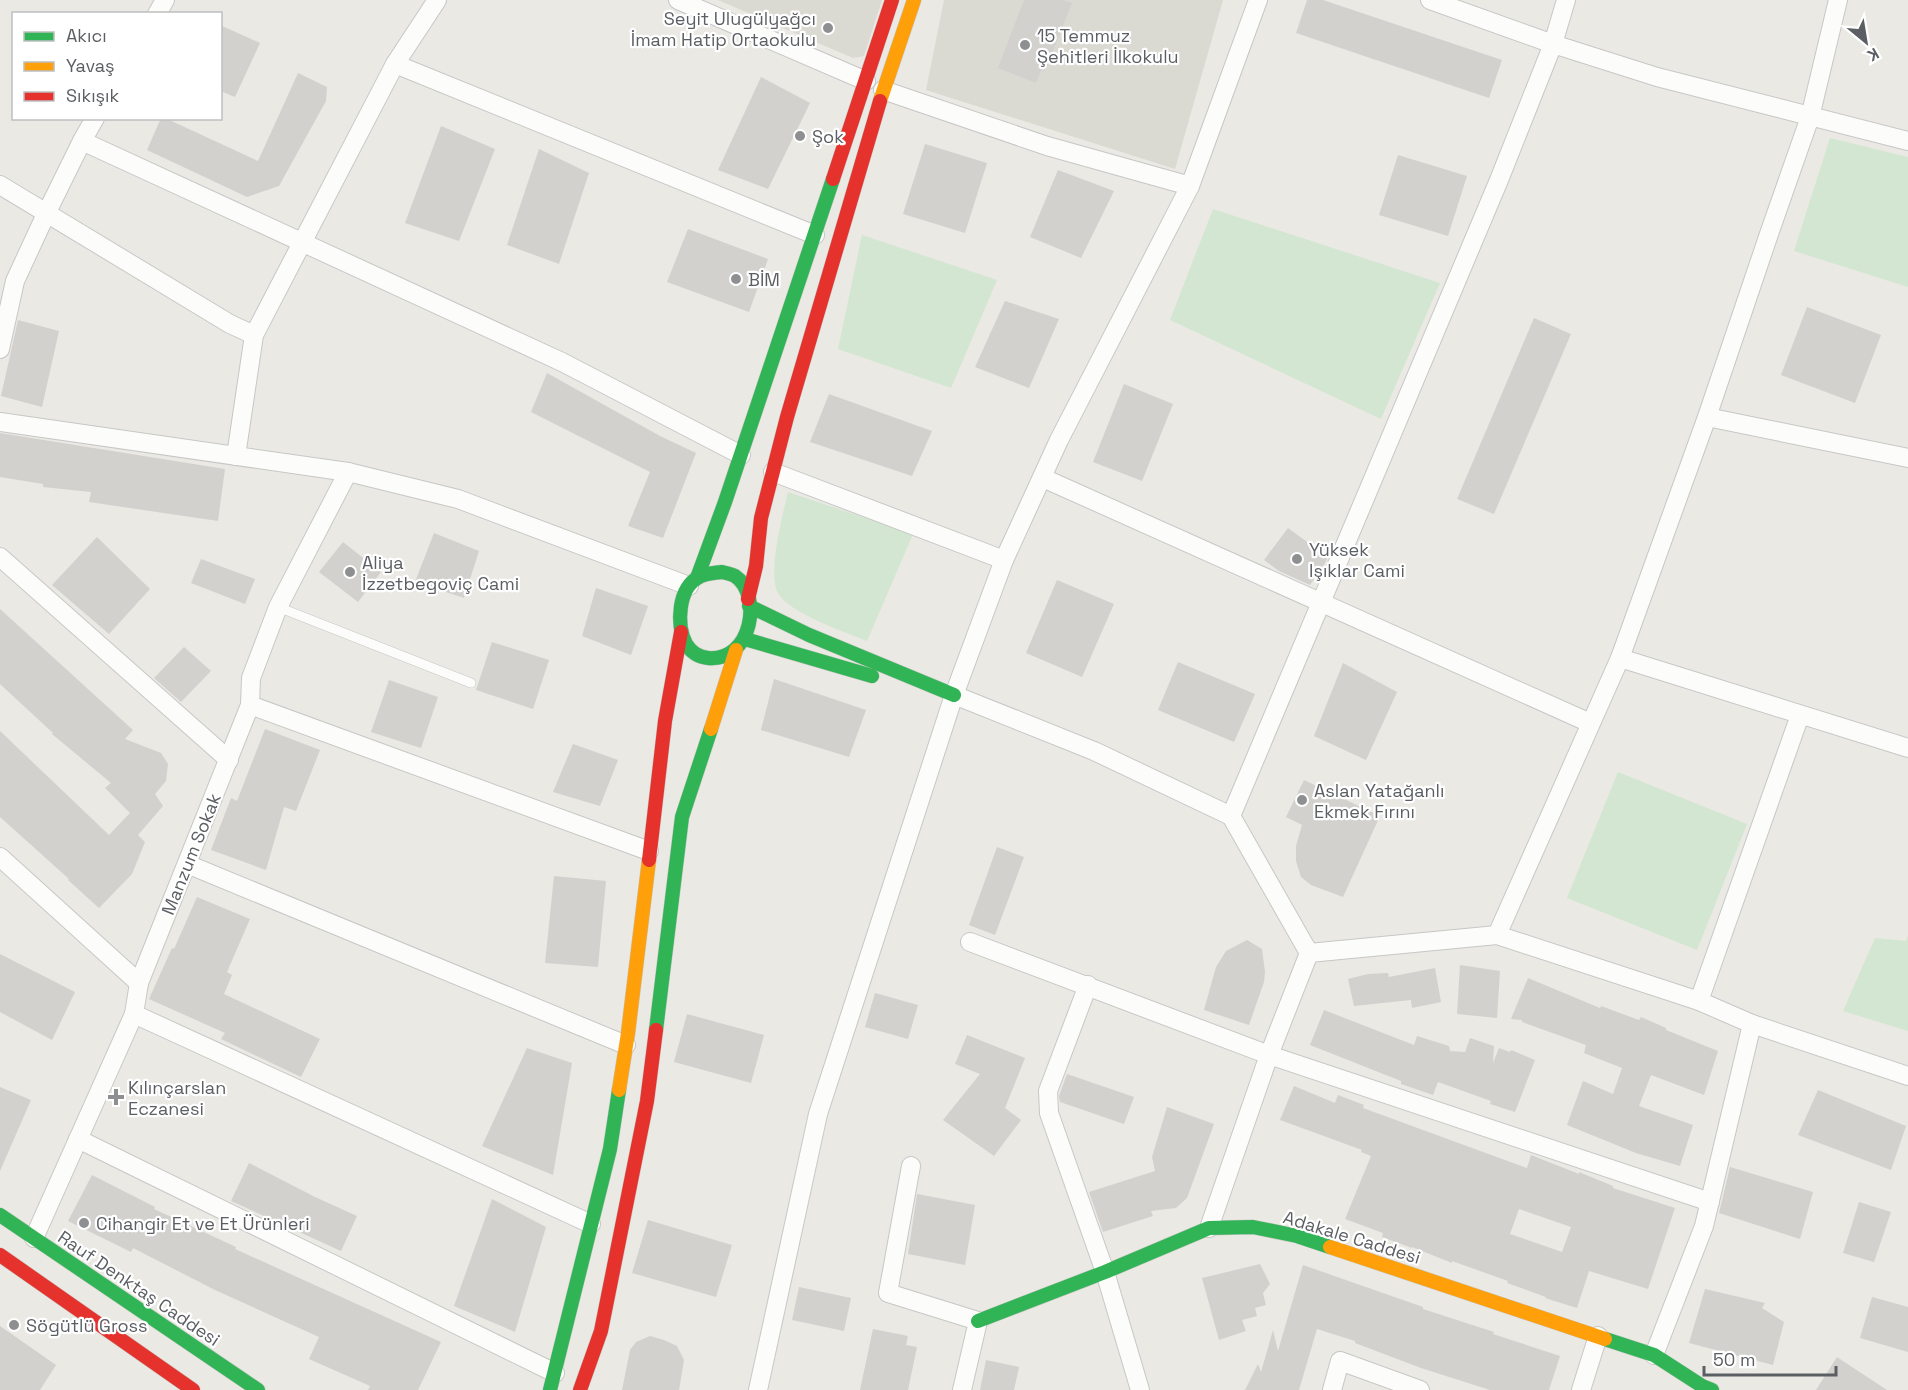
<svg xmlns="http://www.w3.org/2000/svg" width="1908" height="1390" font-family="'Space Grotesk',sans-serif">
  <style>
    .education { fill: #dad9d2 }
    .green { fill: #d3e6d1 }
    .building { fill: #d2d1ce; fill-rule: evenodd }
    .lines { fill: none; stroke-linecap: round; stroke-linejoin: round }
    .lane-casing { stroke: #c7c7c7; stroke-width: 10 }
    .street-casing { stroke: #c7c7c7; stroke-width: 20 }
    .fast-casing { stroke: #c6c6c4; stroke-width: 15 }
    .slow-casing { stroke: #c6c6c4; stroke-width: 15 }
    .jam-casing { stroke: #c6c6c4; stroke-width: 15 }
    .lane { stroke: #fcfcfb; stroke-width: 9 }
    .street { stroke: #fcfcfb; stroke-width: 18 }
    .fast { stroke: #30b455; stroke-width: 14 }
    .slow { stroke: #ff9f0a; stroke-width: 14 }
    .jam { stroke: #e5322d; stroke-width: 14 }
    .poi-dot { fill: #8d8f90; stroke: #fff; stroke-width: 2 }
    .labels { text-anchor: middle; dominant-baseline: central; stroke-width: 4.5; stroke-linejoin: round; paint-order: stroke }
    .poi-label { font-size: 18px; fill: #5b5e62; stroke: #fff; text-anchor: start }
    .street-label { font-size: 18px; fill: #5b5e62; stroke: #fff }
  </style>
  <rect width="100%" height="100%" fill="#eae9e4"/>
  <g class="education">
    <polygon points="718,0 882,0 864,56 853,58"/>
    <polygon points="944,0 1223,0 1175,169 926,90"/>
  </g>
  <g class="green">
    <polygon points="1830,138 1908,157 1908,287 1794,251"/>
    <polygon points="1213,209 1440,283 1381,419 1170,320"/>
    <polygon points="862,235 997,280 951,388 838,349"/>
    <path d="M788,492L913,534L867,641C845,632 789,613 778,593C767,573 783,514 788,492Z"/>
    <polygon points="1618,772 1747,824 1697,950 1567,898"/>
    <polygon points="1908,935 1908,1031 1843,1011 1875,938 1906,941"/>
  </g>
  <g class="building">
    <polygon points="1024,0 1063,0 1072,3 1045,71 1041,70 1036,83 998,68"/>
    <polygon points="1307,0 1323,0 1502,60 1489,98 1296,33"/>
    <polygon points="220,25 260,43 235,97 220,91"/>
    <polygon points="298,73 327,87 326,101 279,186 247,197 147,150 161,118 165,118 258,161"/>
    <polygon points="761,77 810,103 768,189 718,170"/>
    <polygon points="441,126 495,149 459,241 405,223"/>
    <polygon points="925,144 987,163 965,233 903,214"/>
    <polygon points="539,149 589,173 559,264 507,245"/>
    <polygon points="1398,155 1467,176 1448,236 1379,215"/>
    <polygon points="1058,170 1114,191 1081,258 1030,237"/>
    <polygon points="688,229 768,259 749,312 667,282"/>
    <polygon points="1005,301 1059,319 1029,388 975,367"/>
    <polygon points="1807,307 1881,335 1855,403 1781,375"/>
    <polygon points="1534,318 1571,334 1494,514 1457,499"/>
    <polygon points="18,320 59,331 42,407 1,396"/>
    <polygon points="547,373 660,436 696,453 663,538 628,526 650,472 531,412"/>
    <polygon points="1124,384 1173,404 1142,481 1093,462"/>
    <polygon points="829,394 932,431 912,476 810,442"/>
    <polygon points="0,433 225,469 218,521 89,502 91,492 43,487 43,484 0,477"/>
    <polygon points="1288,528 1328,557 1324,565 1310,585 1279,571 1264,560"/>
    <polygon points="434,533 479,551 464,598 415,582"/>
    <polygon points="97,537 150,589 109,634 52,585"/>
    <polygon points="343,542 381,572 358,602 319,572"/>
    <polygon points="201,559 255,579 245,604 191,583"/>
    <polygon points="1057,580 1114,604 1082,677 1026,653"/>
    <polygon points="596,588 648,606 631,655 582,636"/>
    <polygon points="0,609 133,730 125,739 161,753 168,764 166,781 155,794 163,806 138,835 145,842 132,874 99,908 68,880 69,879 0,817 0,731 109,835 130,813 105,788 111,783 52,734 53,733 0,684"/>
    <polygon points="492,642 549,660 533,709 476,690"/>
    <polygon points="184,647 211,671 181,702 154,678"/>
    <polygon points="1178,662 1255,694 1234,742 1158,710"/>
    <polygon points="1343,663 1397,692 1366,760 1314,736"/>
    <polygon points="774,679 866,710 849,757 761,730"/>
    <polygon points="389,680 438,697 421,748 371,732"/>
    <polygon points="265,729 320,750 296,811 284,807 266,870 211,850 231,798 237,801"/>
    <polygon points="573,744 618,760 600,806 553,792"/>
    <polygon points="1304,780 1380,816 1343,897 1311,885 1301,877 1296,861 1296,846 1302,825 1286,817"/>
    <polygon points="997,847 1024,857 995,935 969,925"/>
    <polygon points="554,876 606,881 598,967 545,963"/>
    <polygon points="197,897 250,919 227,972 232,975 224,994 320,1039 301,1077 221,1039 225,1033 149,999 172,948 174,949"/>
    <polygon points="1247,940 1262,949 1265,972 1264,982 1249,1025 1204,1010 1216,967 1226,951"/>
    <polygon points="0,954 75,992 52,1040 0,1012"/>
    <polygon points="1460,965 1500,971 1497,1018 1457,1014"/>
    <polygon points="1435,968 1441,1002 1412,1008 1411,1000 1354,1006 1348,979 1368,974 1388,973 1389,977"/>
    <polygon points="1528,978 1600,1008 1601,1006 1639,1020 1641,1017 1666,1028 1666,1030 1718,1051 1704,1095 1651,1075 1639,1106 1693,1125 1680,1166 1636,1153 1567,1125 1583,1081 1613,1094 1622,1068 1584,1053 1586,1045 1522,1022 1522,1020 1511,1019"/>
    <polygon points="875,993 918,1005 908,1039 865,1027"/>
    <polygon points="1324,1010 1414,1045 1417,1036 1449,1046 1450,1051 1465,1052 1470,1038 1494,1046 1493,1063 1499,1048 1510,1052 1511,1050 1535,1060 1515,1112 1490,1104 1491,1101 1438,1082 1433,1095 1401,1084 1401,1081 1310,1045"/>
    <polygon points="687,1014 764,1035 751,1083 674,1062"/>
    <polygon points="967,1035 1025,1058 1005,1108 1021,1120 994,1156 943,1120 980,1074 955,1064"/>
    <polygon points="527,1048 572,1063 553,1175 482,1146"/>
    <polygon points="1067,1074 1134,1097 1124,1124 1060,1102 1059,1096"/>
    <path d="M1294,1086L1335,1103L1338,1095L1364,1105L1363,1108L1527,1168L1531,1155L1579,1174V1172L1613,1186V1188L1675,1208L1648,1289L1589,1271L1577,1308L1545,1298L1546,1297L1507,1283L1508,1281L1452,1261V1263L1412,1247V1248L1382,1237L1383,1233L1345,1219L1371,1156L1361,1152L1362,1150L1280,1120ZM1519,1209L1571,1227L1562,1252L1510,1234Z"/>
    <polygon points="0,1087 31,1100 0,1171"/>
    <polygon points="1818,1090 1906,1126 1891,1170 1798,1135"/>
    <polygon points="1167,1107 1214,1124 1187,1198 1176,1208 1151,1211 1153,1216 1103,1232 1089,1192 1155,1171 1152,1157"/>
    <polygon points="249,1163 315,1197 357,1216 341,1251 231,1201"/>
    <polygon points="1730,1167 1813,1192 1800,1239 1719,1213"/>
    <polygon points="92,1175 155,1207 154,1209 236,1247 235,1249 441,1342 418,1390 368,1390 370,1386 309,1359 319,1337 215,1290 133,1248 131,1252 68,1221"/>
    <polygon points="917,1194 975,1205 965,1265 908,1254"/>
    <polygon points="492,1199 546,1227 515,1332 454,1306"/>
    <polygon points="1859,1202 1891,1212 1874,1262 1843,1253"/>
    <polygon points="648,1220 732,1245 716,1297 632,1273"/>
    <polygon points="1260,1264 1270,1284 1263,1293 1266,1305 1255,1308 1257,1316 1242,1320 1246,1331 1219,1340 1202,1278"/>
    <polygon points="1303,1265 1423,1307 1423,1309 1494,1332 1493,1334 1560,1356 1549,1390 1490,1390 1421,1368 1355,1343 1355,1341 1317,1329 1299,1390 1245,1390 1258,1364 1261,1372 1273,1330 1278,1351"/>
    <polygon points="799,1287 851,1298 844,1331 792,1320"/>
    <polygon points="1705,1289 1765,1303 1762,1308 1784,1322 1773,1365 1689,1343"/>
    <polygon points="1872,1297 1908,1307 1908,1352 1860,1338"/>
    <polygon points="0,1326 56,1365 40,1390 0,1390"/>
    <polygon points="873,1329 908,1336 906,1345 917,1347 908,1390 860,1390"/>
    <polygon points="650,1336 664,1340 677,1346 684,1360 679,1390 622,1390 630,1350 636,1342"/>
    <polygon points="1837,1357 1858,1371 1887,1390 1816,1390"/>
    <polygon points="986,1360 1019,1367 1014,1390 980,1390"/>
  </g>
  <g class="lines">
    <g class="lane-casing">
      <polyline id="lane" points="278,607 471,683"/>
    </g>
    <g class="street-casing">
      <g id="street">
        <polyline points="678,0 866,81"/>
        <polyline points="1430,0 1553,44 1657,77 1908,141"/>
        <polyline points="157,14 165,0"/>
        <polyline points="395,64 815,235"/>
        <polyline points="883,90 1047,146 1190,186"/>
        <polyline points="82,141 562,362 741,455"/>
        <polyline points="0,185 230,324 254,335"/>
        <polyline points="0,349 15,281 46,214 82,141 95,118"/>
        <polyline points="1707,417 1908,458"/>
        <polyline points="0,422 348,472 458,499 689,586"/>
        <polyline points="236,456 254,335 395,64 437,0"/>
        <polyline points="773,472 1004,560"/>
        <polyline points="1043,478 1590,723"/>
        <polyline points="0,557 229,760"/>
        <polyline points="1620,658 1908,748"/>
        <polyline points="954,695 1094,751 1231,816 1309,953 1269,1055 1209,1228"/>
        <polyline points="250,705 649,851"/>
        <polyline points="1231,816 1499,180 1553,44 1566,0"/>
        <polyline points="0,857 139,983"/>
        <polyline points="187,864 626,1045"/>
        <polyline points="1497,935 1620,658 1707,417 1769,234 1810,117 1838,0"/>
        <polyline points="970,942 1269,1055 1710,1202"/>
        <polyline points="1309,953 1497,935 1699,1001 1752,1024 1908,1076"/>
        <polyline points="1088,985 1048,1091 1049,1113 1105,1272 1140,1390"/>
        <polyline points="1699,1001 1800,715"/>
        <polyline points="134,1014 591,1224"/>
        <polyline points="78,1139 555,1373"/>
        <polyline points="911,1166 888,1293 978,1321 962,1390"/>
        <polyline points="34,1238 134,1014 139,983 250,705 251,678 278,607 348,472"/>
        <polyline points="1654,1355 1704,1226 1752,1024"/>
        <polyline points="758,1390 818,1114 954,695 1004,560 1059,440 1190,186 1258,0"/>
        <polyline points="1332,1390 1340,1361 1420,1390"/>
        <polyline points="1581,1390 1598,1336"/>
      </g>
    </g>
    <g class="fast-casing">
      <g id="fast">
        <path d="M722,572C726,573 731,574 735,576C763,595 752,662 708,658C698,657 691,652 686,644C676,624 678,588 699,577C706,573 715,573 722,572Z"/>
        <polyline points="697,578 725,502 833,179"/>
        <polyline points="749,606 809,635 954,695"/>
        <polyline points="745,639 872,676"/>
        <polyline points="656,1030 682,817 711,729"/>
        <polyline points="0,1215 258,1390"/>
        <polyline points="978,1321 1105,1272 1209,1228 1253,1227 1297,1236 1330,1247"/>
        <polyline points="1605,1339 1654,1355 1702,1386 1712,1390"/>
        <polyline points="550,1390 610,1149 619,1090"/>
      </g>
    </g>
    <g class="slow-casing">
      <g id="slow">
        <polyline points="880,101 914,0"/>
        <polyline points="711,729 736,650"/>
        <polyline points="619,1090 628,1033 649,860"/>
        <polyline points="1330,1247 1605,1339"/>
      </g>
    </g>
    <g class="jam-casing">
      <g id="jam">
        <polyline points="833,179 892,0"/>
        <polyline points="748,599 756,566 761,518 787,417 880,101"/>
        <polyline points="649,860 665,721 681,632"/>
        <polyline points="0,1255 193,1390"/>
        <polyline points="580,1390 601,1331 647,1101 656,1030"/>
      </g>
    </g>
    <use href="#lane" class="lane"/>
    <use href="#street" class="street"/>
    <use href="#fast" class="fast"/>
    <use href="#slow" class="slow"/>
    <use href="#jam" class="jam"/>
  </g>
  <g class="poi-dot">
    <circle cx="828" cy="28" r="6"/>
    <circle cx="1025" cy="45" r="6"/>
    <circle cx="800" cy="136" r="6"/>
    <circle cx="736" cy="279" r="6"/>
    <circle cx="1297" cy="559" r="6"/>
    <circle cx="350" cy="572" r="6"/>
    <circle cx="1302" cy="800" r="6"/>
    <path d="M113 1088h6v6h6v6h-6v6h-6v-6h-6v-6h6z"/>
    <circle cx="84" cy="1223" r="6"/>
    <circle cx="14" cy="1325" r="6"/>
  </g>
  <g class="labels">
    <g class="poi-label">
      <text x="816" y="18" text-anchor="end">Seyit Ulugülyağcı<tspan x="816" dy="21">İmam Hatip Ortaokulu</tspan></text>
      <text x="1037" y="35">15 Temmuz<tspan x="1037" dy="21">Şehitleri İlkokulu</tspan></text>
      <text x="812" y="136">Şok</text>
      <text x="748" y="279">BİM</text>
      <text x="1309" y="549">Yüksek<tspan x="1309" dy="21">Işıklar Cami</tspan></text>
      <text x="362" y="562">Aliya<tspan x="362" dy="21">İzzetbegoviç Cami</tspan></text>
      <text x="1314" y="790">Aslan Yatağanlı<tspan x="1314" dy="21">Ekmek Fırını</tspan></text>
      <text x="128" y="1087">Kılınçarslan<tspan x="128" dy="21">Eczanesi</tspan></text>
      <text x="96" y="1223">Cihangir Et ve Et Ürünleri</text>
      <text x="26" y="1325">Sögütlü Gross</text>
    </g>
    <g class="street-label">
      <text transform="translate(191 854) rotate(-68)">Manzum Sokak</text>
      <text transform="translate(1352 1237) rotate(17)">Adakale Caddesi</text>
      <text transform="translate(139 1288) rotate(34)">Rauf Denktaş Caddesi</text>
    </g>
  </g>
  <rect x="12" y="12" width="210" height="108" fill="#ffffff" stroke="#bdbfc0" stroke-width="1.5"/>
  <rect x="24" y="32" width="30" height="9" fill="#30b455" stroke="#bdbfc0" stroke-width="1.5"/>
  <text x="66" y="42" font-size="18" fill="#5b5e62">Akıcı</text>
  <rect x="24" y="62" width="30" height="9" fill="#ff9f0a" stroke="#bdbfc0" stroke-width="1.5"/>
  <text x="66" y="72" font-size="18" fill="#5b5e62">Yavaş</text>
  <rect x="24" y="92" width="30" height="9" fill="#e5322d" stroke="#bdbfc0" stroke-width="1.5"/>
  <text x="66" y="102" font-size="18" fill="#5b5e62">Sıkışık</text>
  <g transform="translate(1866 42) rotate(150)" stroke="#ffffff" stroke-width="4.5" paint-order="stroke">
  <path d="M0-4.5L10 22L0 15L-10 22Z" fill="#5b5e62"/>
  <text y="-9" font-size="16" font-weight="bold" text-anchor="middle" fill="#5b5e62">K</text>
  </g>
  <path d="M1704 1366v9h132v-9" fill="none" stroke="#5b5e62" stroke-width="3"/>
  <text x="1713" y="1366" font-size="18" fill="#5b5e62" stroke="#ffffff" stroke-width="4.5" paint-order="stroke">50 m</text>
</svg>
